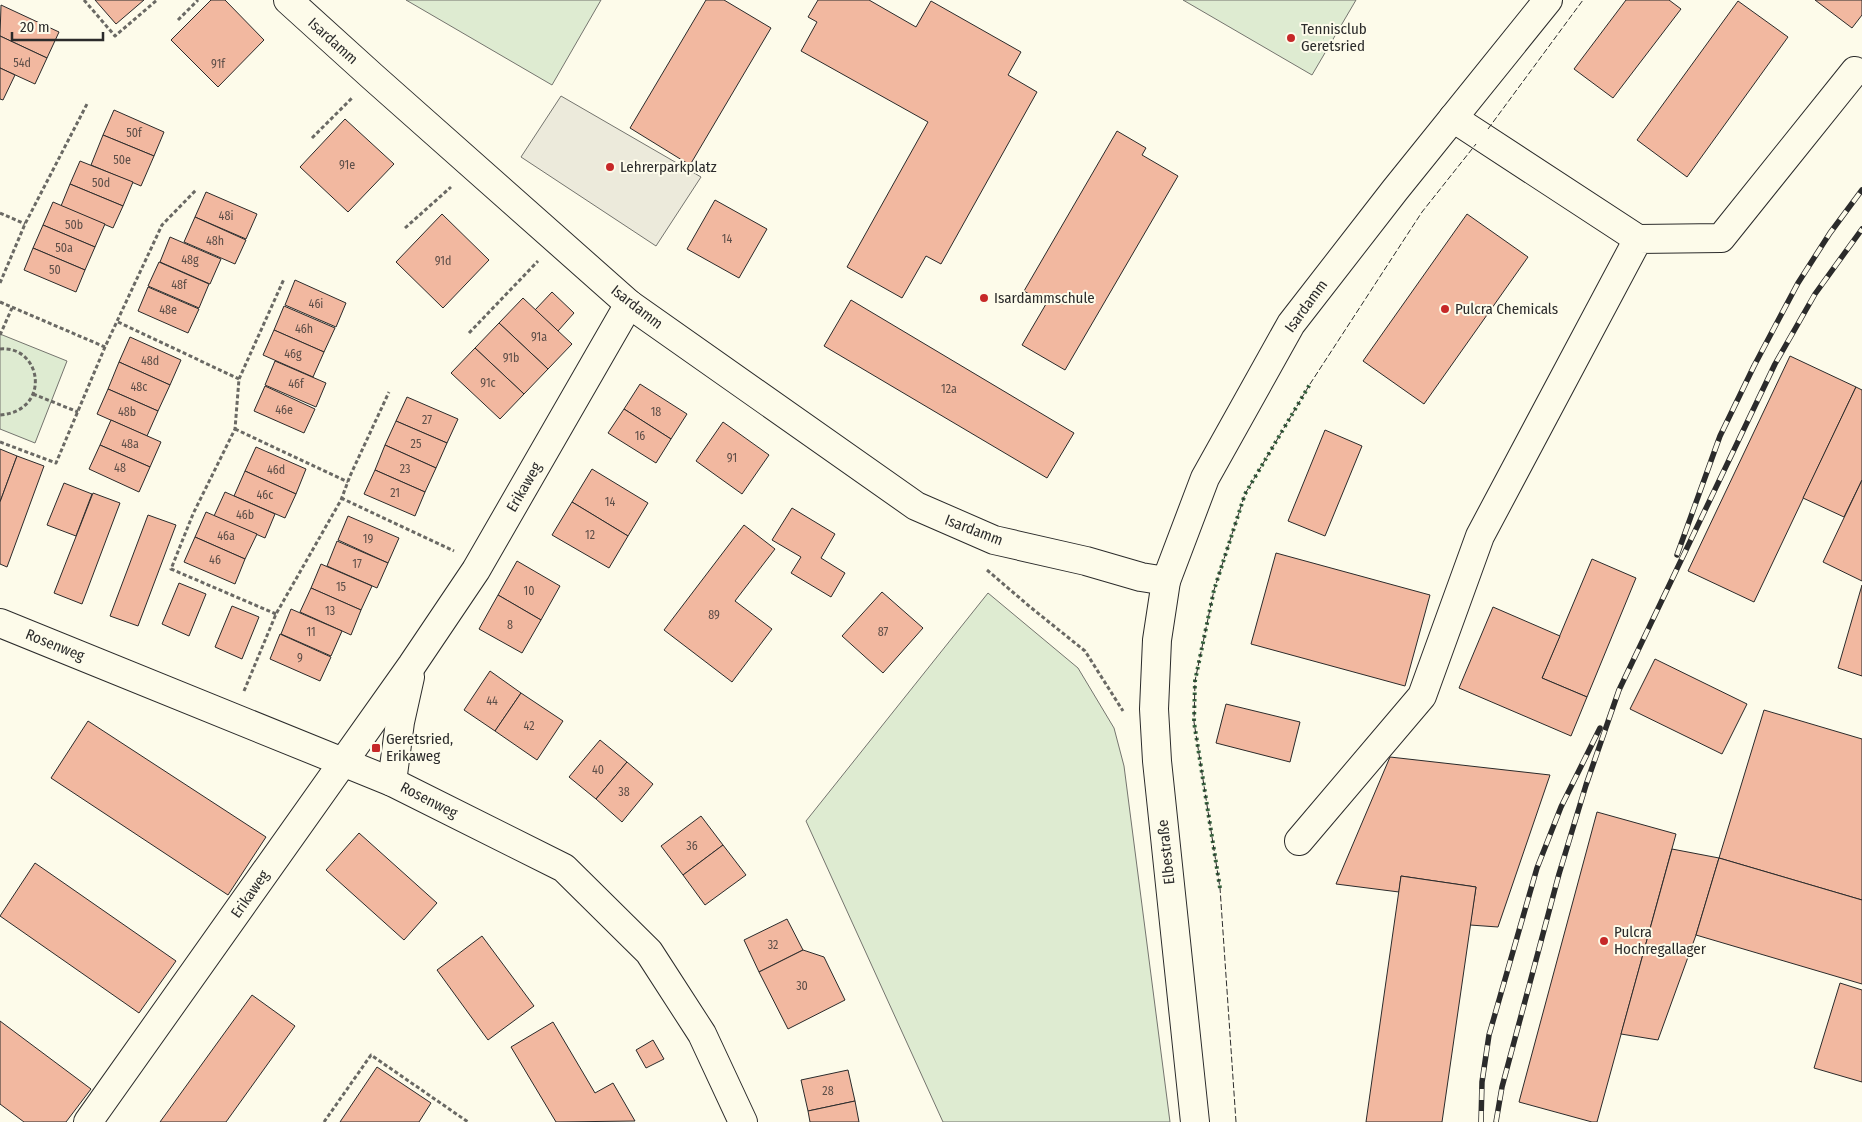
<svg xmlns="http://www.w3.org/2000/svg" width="1862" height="1122" font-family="'Fira Sans Condensed',sans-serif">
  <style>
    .green { fill: #deebd1; stroke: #74746e }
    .parking { fill: #eceadb; stroke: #74746e }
    .building { fill: #f2b8a0; stroke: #2b2b2b }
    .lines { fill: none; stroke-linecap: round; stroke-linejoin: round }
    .minor-casing { stroke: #2b2b2b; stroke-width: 30 }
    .path { stroke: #6a6964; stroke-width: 3; stroke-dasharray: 4 2.5; stroke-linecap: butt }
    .minor { stroke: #fdfbea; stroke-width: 28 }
    .rail-casing { stroke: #2b2b2b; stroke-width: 5.5 }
    .rail { stroke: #fdfbea; stroke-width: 4; stroke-dasharray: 11; stroke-linecap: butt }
    .hedge { stroke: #34623c; stroke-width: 4; stroke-dasharray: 2.5 4; stroke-linecap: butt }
    .fence { stroke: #2b2b2b; stroke-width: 1; stroke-dasharray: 6 2.5; stroke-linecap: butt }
    .poi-dot { fill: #c62828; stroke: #fdfbea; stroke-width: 2 }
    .labels { text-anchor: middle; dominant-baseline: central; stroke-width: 4; stroke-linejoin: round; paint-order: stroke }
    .number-label { font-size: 12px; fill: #5d4e48 }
    .poi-label { font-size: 15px; fill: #2b2b2b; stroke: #fdfbea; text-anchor: start }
    .street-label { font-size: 15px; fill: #2b2b2b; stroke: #fdfbea }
  </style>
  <rect width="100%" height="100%" fill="#fdfbea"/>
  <g class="green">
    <polygon points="406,0 601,0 552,85"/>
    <polygon points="1183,0 1356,0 1312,75"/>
    <polygon points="0,334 67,361 35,443 0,429"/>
    <polygon points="988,593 1078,668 1114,728 1124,766 1170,1122 943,1122 806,821"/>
  </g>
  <polygon class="parking" points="561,96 701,177 656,246 521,157"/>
  <g class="building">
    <polygon points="95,0 144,0 116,24"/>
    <polygon points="211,0 225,0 264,40 218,87 171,40"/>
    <polygon points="706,0 724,0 771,28 690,165 630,128"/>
    <polygon points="818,0 869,0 916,27 931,1 1021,52 1008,75 1037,92 941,264 926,256 902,298 847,267 928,122 801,51 817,22 808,17"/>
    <polygon points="1626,0 1669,0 1681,9 1613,98 1574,69"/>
    <polygon points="1815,0 1862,0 1862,15 1852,28"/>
    <polygon points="1738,1 1788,37 1687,177 1637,140"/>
    <polygon points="1,5 59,32 47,58 0,36"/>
    <polygon points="0,36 47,58 35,84 0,68"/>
    <polygon points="0,68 15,75 3,100 0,99"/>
    <polygon points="114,110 164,132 154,156 103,135"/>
    <polygon points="345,119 394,164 348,212 300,167"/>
    <polygon points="1117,131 1146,148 1142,155 1178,176 1065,370 1022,345 1046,304 1024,291"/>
    <polygon points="103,135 154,156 141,186 91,165"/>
    <polygon points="80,161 133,182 123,206 70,184"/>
    <polygon points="70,184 123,206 113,228 61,206"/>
    <polygon points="206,192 257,214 246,239 195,217"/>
    <polygon points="715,200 767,229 739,278 687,249"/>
    <polygon points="53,202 105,224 95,247 43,225"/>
    <polygon points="442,214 489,260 443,308 396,262"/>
    <polygon points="1467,214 1528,257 1424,404 1363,361"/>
    <polygon points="195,217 246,240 235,264 184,242"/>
    <polygon points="43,225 95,247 85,270 33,248"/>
    <polygon points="170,237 221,259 210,284 160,262"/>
    <polygon points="33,248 85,270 76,292 24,270"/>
    <polygon points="159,262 209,284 199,308 148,286"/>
    <polygon points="295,280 346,303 336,327 285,305"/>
    <polygon points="148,287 199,309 188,333 138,311"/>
    <polygon points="552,292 574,313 558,331 535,310"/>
    <polygon points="523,298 572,344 548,369 499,323"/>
    <polygon points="851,300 1074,433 1047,478 824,346"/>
    <polygon points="284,306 335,328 324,352 274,330"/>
    <polygon points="499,323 548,369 524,394 475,348"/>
    <polygon points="274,330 324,352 313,377 263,355"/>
    <polygon points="130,337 181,360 170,385 119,362"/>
    <polygon points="475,348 524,394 500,419 451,373"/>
    <polygon points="1790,356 1856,387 1754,602 1688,571"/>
    <polygon points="275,361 326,383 316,407 265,385"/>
    <polygon points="119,362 170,385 158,411 108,389"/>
    <polygon points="640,384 687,414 671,439 624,409"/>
    <polygon points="265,386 315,409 304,433 254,411"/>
    <polygon points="1856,387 1862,390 1862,480 1844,517 1803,498"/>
    <polygon points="108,389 158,411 147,436 97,414"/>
    <polygon points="407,397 458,419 447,443 396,421"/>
    <polygon points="624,409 671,439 656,463 608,433"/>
    <polygon points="111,420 161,442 150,467 100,445"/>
    <polygon points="396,421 447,443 436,468 385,445"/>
    <polygon points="723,422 769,455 742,494 696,461"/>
    <polygon points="1325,430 1362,446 1325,536 1288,521"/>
    <polygon points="100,445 150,467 139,492 89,469"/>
    <polygon points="385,445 436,468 425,492 375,470"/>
    <polygon points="256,447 306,469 296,494 245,471"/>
    <polygon points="0,449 17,456 0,502"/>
    <polygon points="17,456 44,466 7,567 0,564 0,502"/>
    <polygon points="592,469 648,503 628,536 572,502"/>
    <polygon points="375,470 425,492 415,516 364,494"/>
    <polygon points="245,471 296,494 285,518 234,496"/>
    <polygon points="1862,480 1862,581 1823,562"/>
    <polygon points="64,483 92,494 76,536 47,525"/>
    <polygon points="225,492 275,514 265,538 214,516"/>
    <polygon points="93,493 120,503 82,604 54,593"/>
    <polygon points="572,502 628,536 609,568 552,535"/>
    <polygon points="792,508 835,534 821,558 845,573 831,597 791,573 801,557 772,540"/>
    <polygon points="206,512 257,534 245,559 195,537"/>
    <polygon points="148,515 176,525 138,626 110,616"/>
    <polygon points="348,516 399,538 388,563 338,540"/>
    <polygon points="744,525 775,549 735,601 772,629 732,682 664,630"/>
    <polygon points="195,537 245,559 235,584 184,562"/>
    <polygon points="337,541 388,563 377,588 327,566"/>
    <polygon points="1276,553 1430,595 1405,686 1251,644"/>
    <polygon points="1592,559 1636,578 1587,697 1542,678"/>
    <polygon points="517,561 560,586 541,620 498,595"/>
    <polygon points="321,564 372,586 361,610 311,588"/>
    <polygon points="179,583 206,594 189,636 162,624"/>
    <polygon points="1862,585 1862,676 1838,668"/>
    <polygon points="311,588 361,610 351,635 300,612"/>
    <polygon points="882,592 923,628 883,673 842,636"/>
    <polygon points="498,595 541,620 522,653 479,629"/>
    <polygon points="232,606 259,617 242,659 215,647"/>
    <polygon points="1493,607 1560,636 1542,678 1587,697 1571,736 1459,688"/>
    <polygon points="291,609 342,631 331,656 281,634"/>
    <polygon points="280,634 331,657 320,681 270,659"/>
    <polygon points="1655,659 1747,704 1722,754 1630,709"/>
    <polygon points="490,671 521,693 495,731 464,710"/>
    <polygon points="521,693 563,721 537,760 495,731"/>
    <polygon points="1226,704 1300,722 1290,762 1216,743"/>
    <polygon points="1764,710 1862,739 1862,900 1719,858"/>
    <polygon points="88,721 266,837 228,895 51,778"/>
    <polygon points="600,740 627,762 596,799 569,777"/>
    <polygon points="1390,757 1550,775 1498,927 1470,925 1476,887 1401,876 1399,892 1336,884"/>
    <polygon points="627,762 653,784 622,822 596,799"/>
    <polygon points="1597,812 1676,834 1597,1122 1592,1122 1519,1102"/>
    <polygon points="701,816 723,845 683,875 661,846"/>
    <polygon points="359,833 437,903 404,940 326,870"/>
    <polygon points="723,845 746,875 705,905 683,875"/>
    <polygon points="1672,849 1719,858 1696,935 1658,1040 1621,1034"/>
    <polygon points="1719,858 1862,900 1862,984 1696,935"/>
    <polygon points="35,863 176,961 139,1013 0,916"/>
    <polygon points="1401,876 1476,887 1442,1122 1366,1122"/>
    <polygon points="787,919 803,950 759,972 744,940"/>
    <polygon points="482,936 534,1006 488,1040 437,970"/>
    <polygon points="803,950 824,957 845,1000 788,1029 759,972"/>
    <polygon points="1840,983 1862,990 1862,1082 1814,1068"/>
    <polygon points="252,995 295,1026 226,1122 160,1122"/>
    <polygon points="0,1021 91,1089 66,1122 24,1122 0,1104"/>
    <polygon points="553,1022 595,1093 613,1083 635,1121 556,1122 511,1047"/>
    <polygon points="653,1040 664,1059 646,1068 636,1050"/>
    <polygon points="377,1067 431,1103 419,1122 340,1122"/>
    <polygon points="848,1070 855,1101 808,1111 801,1080"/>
    <polygon points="855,1101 859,1122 810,1122 808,1111"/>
  </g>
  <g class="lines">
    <g class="minor-casing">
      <g id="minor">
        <polyline points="288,0 373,77 629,304 916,506 994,540 1086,561 1141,577 1166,581"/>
        <polyline points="1453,118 1638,239"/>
        <polyline points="0,623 392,782 564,868 649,952 702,1034 743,1122"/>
        <polyline points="392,782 400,722 410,677"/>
        <polyline points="1299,841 1422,696 1480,536 1638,239 1721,238 1855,71"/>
        <polyline points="88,1122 412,665 476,570 629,304"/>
        <polyline points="1195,1122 1157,761 1154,709 1157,640 1166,581 1205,478 1291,324 1395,190 1548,0"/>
      </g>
    </g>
    <g class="path">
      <polyline points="84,0 115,36 157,0"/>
      <polyline points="178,20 198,0"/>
      <polyline points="312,138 352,98"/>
      <polyline points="0,213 25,224"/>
      <polyline points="405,228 451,187"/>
      <polyline points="0,283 25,224 87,104"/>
      <polyline points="0,302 105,347"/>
      <polyline points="118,322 239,379"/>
      <polyline points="469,333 538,261"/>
      <polyline points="0,335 12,308"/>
      <path d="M0,349C42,345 52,411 0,415"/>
      <polyline points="33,394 78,412"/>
      <polyline points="235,429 348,482"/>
      <polyline points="0,442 56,463 105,347 162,225 196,190"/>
      <polyline points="341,498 454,551"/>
      <polyline points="987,570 1029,606 1085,651 1123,711"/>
      <polyline points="276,614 171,569 193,514 235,429 239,379 284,279"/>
      <polyline points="244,691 276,614 341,500 350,476 389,392"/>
      <polyline points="324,1122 371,1055 468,1122"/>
    </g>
    <use href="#minor" class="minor"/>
    <g class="rail-casing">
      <g id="rail">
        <polyline points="1677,555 1720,436 1754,366 1798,283 1830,233 1862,190"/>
        <polyline points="1481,1122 1482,1082 1489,1035 1537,868 1561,807 1600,728"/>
        <polyline points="1496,1122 1502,1087 1559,874 1586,785 1619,690 1775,364 1815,294 1862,229"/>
      </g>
    </g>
    <use href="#rail" class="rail"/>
    <polyline class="hedge" points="1220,888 1194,722 1195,681 1214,590 1245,494 1310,384"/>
    <g class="fence">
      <polyline points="1488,129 1583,0"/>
      <polyline points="1236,1122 1220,888 1194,722 1195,681 1214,590 1245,494 1310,384 1422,212 1476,144"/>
    </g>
  </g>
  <g class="poi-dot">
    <circle cx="1291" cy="38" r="5"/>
    <circle cx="610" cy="167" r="5"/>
    <circle cx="984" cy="298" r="5"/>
    <circle cx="1445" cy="309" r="5"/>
    <rect x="371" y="743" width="10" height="10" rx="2.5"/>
    <circle cx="1604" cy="941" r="5"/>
  </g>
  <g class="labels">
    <g class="number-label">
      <text x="22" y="63">54d</text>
      <text x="218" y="64">91f</text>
      <text x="134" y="133">50f</text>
      <text x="122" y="160">50e</text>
      <text x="347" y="165">91e</text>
      <text x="101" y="183">50d</text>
      <text x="226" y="216">48i</text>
      <text x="74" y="225">50b</text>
      <text x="727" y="239">14</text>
      <text x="215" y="241">48h</text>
      <text x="64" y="248">50a</text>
      <text x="190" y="260">48g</text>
      <text x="443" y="261">91d</text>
      <text x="55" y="270">50</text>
      <text x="179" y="285">48f</text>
      <text x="316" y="304">46i</text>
      <text x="168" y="310">48e</text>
      <text x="304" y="329">46h</text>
      <text x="539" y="337">91a</text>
      <text x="293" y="354">46g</text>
      <text x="511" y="358">91b</text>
      <text x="150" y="361">48d</text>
      <text x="488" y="383">91c</text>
      <text x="296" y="384">46f</text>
      <text x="139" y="387">48c</text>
      <text x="949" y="389">12a</text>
      <text x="284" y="410">46e</text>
      <text x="127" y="412">48b</text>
      <text x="656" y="412">18</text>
      <text x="427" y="420">27</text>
      <text x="640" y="436">16</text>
      <text x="130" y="444">48a</text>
      <text x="416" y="444">25</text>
      <text x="732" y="458">91</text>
      <text x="120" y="468">48</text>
      <text x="405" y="469">23</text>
      <text x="276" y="470">46d</text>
      <text x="395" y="493">21</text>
      <text x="265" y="495">46c</text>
      <text x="610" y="502">14</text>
      <text x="245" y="515">46b</text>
      <text x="590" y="535">12</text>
      <text x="226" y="536">46a</text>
      <text x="368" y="539">19</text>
      <text x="215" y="560">46</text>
      <text x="357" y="564">17</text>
      <text x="341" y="587">15</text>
      <text x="529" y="591">10</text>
      <text x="330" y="611">13</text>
      <text x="714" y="615">89</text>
      <text x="510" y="625">8</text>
      <text x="311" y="632">11</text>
      <text x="883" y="632">87</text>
      <text x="300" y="658">9</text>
      <text x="492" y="701">44</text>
      <text x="529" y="726">42</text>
      <text x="598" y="770">40</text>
      <text x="624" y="792">38</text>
      <text x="692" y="846">36</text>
      <text x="773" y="945">32</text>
      <text x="802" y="986">30</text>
      <text x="828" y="1091">28</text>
    </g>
    <g class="poi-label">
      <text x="1301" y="29">Tennisclub<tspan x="1301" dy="17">Geretsried</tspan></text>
      <text x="620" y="167">Lehrerparkplatz</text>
      <text x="994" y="298">Isardammschule</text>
      <text x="1455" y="309">Pulcra Chemicals</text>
      <text x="386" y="739">Geretsried,<tspan x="386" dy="17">Erikaweg</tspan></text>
      <text x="1614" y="932">Pulcra<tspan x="1614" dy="17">Hochregallager</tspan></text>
    </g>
    <g class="street-label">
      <text transform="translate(333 41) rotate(42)">Isardamm</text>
      <text transform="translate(1306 306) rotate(-54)">Isardamm</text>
      <text transform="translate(637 307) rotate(38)">Isardamm</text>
      <text transform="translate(524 487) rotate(-60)">Erikaweg</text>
      <text transform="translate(974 530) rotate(21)">Isardamm</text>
      <text transform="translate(55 645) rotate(22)">Rosenweg</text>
      <text transform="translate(429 800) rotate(27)">Rosenweg</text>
      <text transform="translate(1166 852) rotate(-96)">Elbestraße</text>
      <text transform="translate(250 894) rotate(-55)">Erikaweg</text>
    </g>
  </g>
  <path d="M12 32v8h91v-8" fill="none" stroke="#2b2b2b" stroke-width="2.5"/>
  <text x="20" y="32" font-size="15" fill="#2b2b2b" stroke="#fdfbea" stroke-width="4" paint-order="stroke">20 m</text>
</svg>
